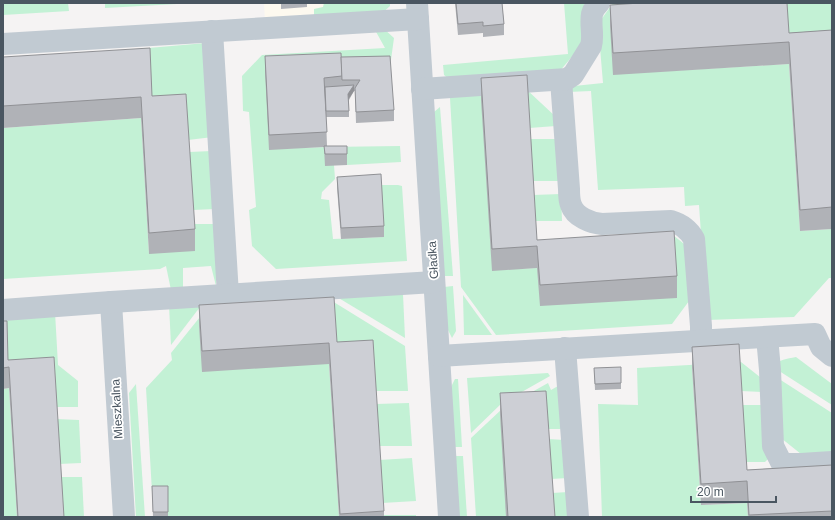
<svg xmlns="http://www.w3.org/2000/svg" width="835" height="520" font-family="Helvetica,sans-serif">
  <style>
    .commercial { fill: #fdf9ef }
    .green { fill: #c3f1d5 }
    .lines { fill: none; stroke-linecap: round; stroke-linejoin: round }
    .minor { stroke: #c1cad2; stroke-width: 22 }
    .wall { fill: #b0b2b7 }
    .shaded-wall { fill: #909195 }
    .building { fill: #cdcfd5; stroke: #909195 }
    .labels { text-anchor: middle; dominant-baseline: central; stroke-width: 3.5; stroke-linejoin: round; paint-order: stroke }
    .street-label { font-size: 12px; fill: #4a5661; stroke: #fff }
  </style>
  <rect width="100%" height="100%" fill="#f5f3f3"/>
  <polygon class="commercial" points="264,3 390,3 390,6 265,22"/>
  <g class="green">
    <polygon points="3,3 68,3 69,11 3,15"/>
    <polygon points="105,3 195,3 105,8"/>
    <polygon points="324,3 390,3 390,6 379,16 314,19 314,9 323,7"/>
    <polygon points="564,3 584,3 586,40 559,72 449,79 444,75 443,65 568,54"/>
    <polygon points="613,3 625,3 628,25 613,74 789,64 800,231 832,229 832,278 829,278 794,317 707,320 699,205 685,206 684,187 598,190 591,91 568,92 574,86 603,83 598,24"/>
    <polygon points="760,3 832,3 832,52 789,54"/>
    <polygon points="383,28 394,38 390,67 341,68 269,149 327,147 400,146 401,162 347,165 346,157 325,165 334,165 335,179 322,192 321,199 329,200 333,239 384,237 381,185 398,185 402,186 407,261 276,269 252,246 249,210 256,207 249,112 243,111 242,76 262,55 385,48 375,30"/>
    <polygon points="206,43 213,137 188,140 152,117 114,51"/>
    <polygon points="526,89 556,117 556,126 529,128 492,270 537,268 664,228 688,247 692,297 672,324 496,335 461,287 450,98 456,92"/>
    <polygon points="440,107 453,276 443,276 434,112"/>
    <polygon points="141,118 149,254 194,224 216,224 216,286 211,266 183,268 183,289 171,290 166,266 160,269 3,279 3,128"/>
    <polygon points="529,139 557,139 560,181 532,181"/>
    <polygon points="212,151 215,209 193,210 189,152"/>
    <polygon points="561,194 562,221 535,221 533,195"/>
    <polygon points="453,286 456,331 452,338 447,328 444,287"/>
    <polygon points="332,294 403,294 405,338"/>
    <polygon points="463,295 492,335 464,335"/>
    <polygon points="324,296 405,346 408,391 375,391 337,364"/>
    <polygon points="212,302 329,364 339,517 168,517 168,492 152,492 146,388 172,360 171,353"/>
    <polygon points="203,303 171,345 169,305"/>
    <polygon points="55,312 58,365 78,381 78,407 56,407 8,381 3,342 3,316"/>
    <path d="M796,357L832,384V405L773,367C780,359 786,359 796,357Z"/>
    <polygon points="741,362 765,381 762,392 741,391 692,368 701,505 747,503 748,517 602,517 598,404 638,405 637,368"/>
    <polygon points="548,373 550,376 502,403 471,433 467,378"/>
    <polygon points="776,377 832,413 832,456 806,458 781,438"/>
    <polygon points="455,379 458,379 462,447 453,447 451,421 452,385"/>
    <polygon points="548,383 551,390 558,386 564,429 548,429 506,517 476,517 471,438 502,409"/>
    <polygon points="136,384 145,517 136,517 129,393"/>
    <polygon points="9,388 17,517 3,517 3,389"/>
    <polygon points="409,403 412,446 378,446 376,404"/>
    <polygon points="741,405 765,405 768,459 765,462 745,462"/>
    <polygon points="56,419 79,420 81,463 59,464"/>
    <polygon points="548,439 565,440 568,478 551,479"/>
    <polygon points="454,456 463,456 467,517 459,517"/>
    <polygon points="412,458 416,501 382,503 379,460"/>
    <polygon points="60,477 82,477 84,517 62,517"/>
    <polygon points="568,492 570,517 553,517 552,493"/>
    <rect x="383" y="515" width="33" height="2"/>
  </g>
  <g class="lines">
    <g class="minor">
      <polyline points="417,3 449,517"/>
      <polyline points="212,31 228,295"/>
      <polyline points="3,44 418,19"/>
      <path d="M561,80L569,189C569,194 569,200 571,205C575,217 591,223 602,224L671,221C681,224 689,230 694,239L701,326V341"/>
      <path d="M422,89L567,79L573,75L591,46C594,36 590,25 592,14C593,10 596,6 599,3"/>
      <polyline points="111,302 124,517"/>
      <polyline points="3,310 111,302 434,282"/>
      <polyline points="767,337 770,370 773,446 782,464 801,464 832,462"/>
      <polyline points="565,348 578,517"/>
      <polyline points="439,356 815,334 821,347 832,356"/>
    </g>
  </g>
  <g class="wall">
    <polygon points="281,3 307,3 307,7 281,9"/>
    <polygon points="455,3 502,3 504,24 504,35 483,37 483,33 458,35"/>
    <polygon points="610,5 789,33 832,30 832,229 800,231 789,64 613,75 610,26"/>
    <polygon points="265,56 341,57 394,110 394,121 356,123 355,91 354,91 349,100 349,117 326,117 327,146 347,154 347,165 325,166 324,147 269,150 265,71"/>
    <polygon points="3,57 152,96 195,229 195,251 149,254 141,118 3,128"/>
    <polygon points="481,78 537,240 677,276 677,298 540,306 537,268 492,271 481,100"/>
    <polygon points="337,177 384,226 384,237 341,239 337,188"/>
    <polygon points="199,305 337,342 384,511 384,517 339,517 329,364 202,372 199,326"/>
    <polygon points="3,321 8,360 64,517 17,517 9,388 3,389"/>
    <polygon points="692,347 747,470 832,465 832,517 748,517 747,503 701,505 692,368"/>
    <polygon points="594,368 621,383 621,389 595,390"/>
    <polygon points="500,393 555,517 506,517 500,415"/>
    <polygon points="152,486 168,486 168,517 153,517"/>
  </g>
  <polygon class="shaded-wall" points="354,85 354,91 348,100 348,94"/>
  <g class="building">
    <polygon points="456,3 502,3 504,24 483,26 483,22 458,24"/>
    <polygon points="640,3 787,3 789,33 832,30 832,207 800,210 789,42 613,53 610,5"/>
    <polygon points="150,48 152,96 186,94 195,229 149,233 141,97 3,106 3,57"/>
    <polygon points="341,53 342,76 324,78 327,132 269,135 265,56"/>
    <polygon points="390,56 394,110 356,112 355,88 360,80 342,80 341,57"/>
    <polygon points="527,75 537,240 674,231 677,276 540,285 537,246 492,249 481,78"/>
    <polygon points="354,85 348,94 349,111 326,111 325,87"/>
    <polygon points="324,146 347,146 347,154 325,154"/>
    <polygon points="381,174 384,226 341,228 337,177"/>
    <polygon points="334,297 337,342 373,340 384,511 340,514 329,343 202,351 199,305"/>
    <polygon points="3,321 7,321 8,360 54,357 64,517 18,517 9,367 3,368"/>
    <polygon points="739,344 747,470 832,465 832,511 749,515 747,481 701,484 692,347"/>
    <polygon points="621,367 621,383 595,384 594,368"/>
    <polygon points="546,391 555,517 508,517 500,393"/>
    <polygon points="152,486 168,486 168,512 153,512"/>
  </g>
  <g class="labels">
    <g class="street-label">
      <text transform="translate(433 260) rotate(-94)">Gładka</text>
      <text transform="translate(117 409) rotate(-93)">Mieszkalna</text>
    </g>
  </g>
  <rect width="835" height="520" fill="none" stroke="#4a5661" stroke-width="8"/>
  <path d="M691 496v6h85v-6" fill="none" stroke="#4a5661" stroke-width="2"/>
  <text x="697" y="496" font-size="12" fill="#4a5661" stroke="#ffffff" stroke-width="3" paint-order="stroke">20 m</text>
</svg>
